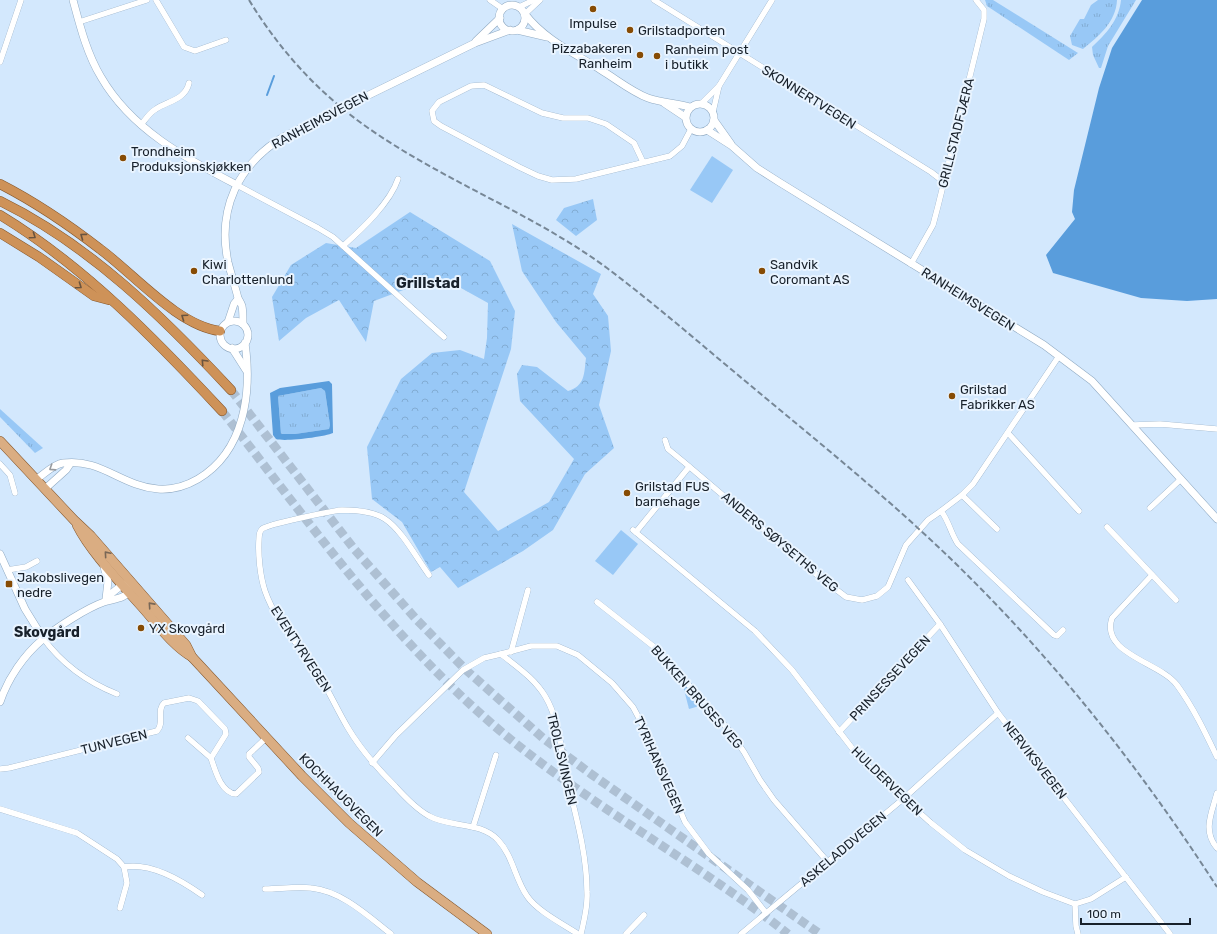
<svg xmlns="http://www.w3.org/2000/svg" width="1217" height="934" font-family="Rubik,sans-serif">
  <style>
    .grass { fill: url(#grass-tufts) }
    .forest { fill: url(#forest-crowns) }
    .pitch { fill: #98c8f6 }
    .water { fill: #599ddc; fill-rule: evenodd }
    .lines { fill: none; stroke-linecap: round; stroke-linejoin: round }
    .stream { stroke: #599ddc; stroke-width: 2 }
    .trunk-tunnel { stroke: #aec0d3; stroke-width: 9; stroke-dasharray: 9 4.5; stroke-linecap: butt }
    .minor-casing { stroke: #90aac3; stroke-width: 6 }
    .tertiary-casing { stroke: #90aac3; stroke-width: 8 }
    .primary-casing { stroke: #86582d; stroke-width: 10 }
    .trunk-casing { stroke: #86582d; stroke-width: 10 }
    .minor { stroke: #fff; stroke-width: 5.5 }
    .tertiary { stroke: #fff; stroke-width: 7 }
    .primary { stroke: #daad82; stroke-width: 9 }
    .trunk { stroke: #ce9258; stroke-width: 9 }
    .rail { stroke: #778796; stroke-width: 2; stroke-dasharray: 6 3; stroke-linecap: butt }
    .oneway { stroke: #6a543f }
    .oneway2 { stroke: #979ba0 }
    .oneway3 { stroke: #796756 }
    .poi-dot { fill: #864b04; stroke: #e9f4ff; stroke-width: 1.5 }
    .labels { text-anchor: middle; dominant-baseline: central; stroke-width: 4; stroke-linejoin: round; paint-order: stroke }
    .poi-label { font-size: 13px; fill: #18212b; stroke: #e9f4ff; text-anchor: start }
    .street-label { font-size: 13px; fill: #18212b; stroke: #e9f4ff }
    .neighbourhood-label { font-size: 14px; font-weight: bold; fill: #18212b; stroke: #e9f4ff }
    .quarter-label { font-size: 15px; font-weight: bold; fill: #18212b; stroke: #e9f4ff }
  </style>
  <defs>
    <pattern id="grass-tufts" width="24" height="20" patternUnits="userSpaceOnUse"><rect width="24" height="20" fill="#98c8f6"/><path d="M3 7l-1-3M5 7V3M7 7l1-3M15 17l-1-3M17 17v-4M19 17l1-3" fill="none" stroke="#82acd3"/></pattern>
    <pattern id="forest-crowns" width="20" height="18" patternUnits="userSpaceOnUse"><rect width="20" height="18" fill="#98c8f6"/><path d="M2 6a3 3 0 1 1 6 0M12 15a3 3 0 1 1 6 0" fill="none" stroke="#82acd3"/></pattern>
  </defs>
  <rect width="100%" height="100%" fill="#d3e8fd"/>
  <g class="grass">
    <polygon points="985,0 993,0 1078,53 1069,60 987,6"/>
    <path d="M1098,0H1117C1116,22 1099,36 1083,49L1072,45L1070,36L1080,19H1084L1091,5Z"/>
    <path d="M1121,0H1136L1108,46L1101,68H1099L1093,55L1092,47C1106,34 1119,20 1121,0Z"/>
    <polygon points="321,388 325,391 330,425 329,429 295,434 281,434 278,396"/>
    <polygon points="0,409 43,448 35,453 0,417"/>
  </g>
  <g class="forest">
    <polygon points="593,199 597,220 576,236 556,220 564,208"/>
    <path d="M410,212L490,261L515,311L511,349L464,492L498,531L549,502L574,459L520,401L517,374L522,365L537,367L568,391C585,386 584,374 586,358L556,322L522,271L512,224L601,274L593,294L608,316L611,351L599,405L614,448L585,474L553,530L523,551L458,588L440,567L431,572L402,522L372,499L367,447L401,379L432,353L460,350L484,359L487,338L488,303L461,288L430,280L374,301L366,342L339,300L306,318L279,341L272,297L291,265L326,243L356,248Z"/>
    <polygon points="682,682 703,705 689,709"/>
  </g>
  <g class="pitch">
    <polygon points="712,156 733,170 712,203 690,190"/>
    <polygon points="621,530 638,544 613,575 595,561"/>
  </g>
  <g class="water">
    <polygon points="1142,0 1217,0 1217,299 1187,301 1141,298 1053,273 1046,255 1075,219 1072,212 1074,190 1099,88 1112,48"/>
    <path d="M329,381L332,384L333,433C324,437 284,442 276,439L273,435L270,393L280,388ZM321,388L325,391L330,425L329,429L295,434H281L278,396Z"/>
  </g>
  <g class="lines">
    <polyline class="stream" points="267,95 274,76"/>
    <g class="trunk-tunnel">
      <polyline points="231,390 355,550 416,619 466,670 543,738 591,774 820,934"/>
      <path d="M222,411C310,523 393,642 504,734C567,786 638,829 706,875C734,894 762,913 788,934"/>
    </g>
    <g class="minor-casing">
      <g id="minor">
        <polyline points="156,0 184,47 195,51 226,40"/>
        <polyline points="490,0 503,9"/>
        <polyline points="654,0 931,172 944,182"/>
        <polyline points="519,7 534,0"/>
        <polyline points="525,14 540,0"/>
        <polyline points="79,22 147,0"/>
        <polyline points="0,62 21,0"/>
        <polyline points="702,103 719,86"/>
        <polyline points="713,112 719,86 772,0"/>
        <path d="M141,125C145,120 149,113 156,109C168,101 185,100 189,83"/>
        <polyline points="643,162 634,143 606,124 588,118 563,118 542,113 484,85 471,86 439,102 432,111 434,121 441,126 519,167 538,176 552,180 576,179 670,156 682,146 691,129"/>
        <polyline points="237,185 318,228 333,237 444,337"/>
        <path d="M343,246C362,229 390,203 398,179"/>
        <polyline points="911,264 933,225 938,206 984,19 984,10 976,0"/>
        <polyline points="1133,425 1160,424 1217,429"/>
        <polyline points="1008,433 1079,511"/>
        <polyline points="665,440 668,449 685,463 812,571 846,597 862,600 877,596 888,587 906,545 928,520 941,511"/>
        <polyline points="0,464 10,475 15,493"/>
        <path d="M962,495L941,511C949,521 951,534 958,544L1054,635L1057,636L1063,630"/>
        <polyline points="1150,508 1181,479"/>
        <polyline points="1107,527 1176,600"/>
        <polyline points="997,529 962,495 973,484 1059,356"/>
        <polyline points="633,530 755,631 792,670 862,761 931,823 965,850 1009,876 1043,892 1075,904 1091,899 1126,877"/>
        <polyline points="636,532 689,467"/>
        <polyline points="7,570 26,567 37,561"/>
        <path d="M429,575C417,559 402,530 385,519C373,511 356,510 342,510C332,511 268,524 262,529C260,531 259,536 259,539C258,555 260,576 265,591C275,620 296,642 313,666C327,686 336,708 348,728C361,750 377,768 395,786C404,796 416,809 429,816C450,828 480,821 498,840C513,856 515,879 527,896C537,911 563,924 578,934"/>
        <path d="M1152,575L1112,618C1100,654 1160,662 1177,685C1193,707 1205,732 1217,757"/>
        <polyline points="908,580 940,624 998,713 1170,934"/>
        <polyline points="597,602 653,646 672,666 728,729 744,752 760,780 774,800 827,861"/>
        <path d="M43,638C62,664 87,682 117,694"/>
        <polyline points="511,652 528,590"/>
        <polyline points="501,654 531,646 557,646 578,655 612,683 633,707 647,733 685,822 709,854 748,890 766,913"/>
        <polyline points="839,732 940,624"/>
        <polyline points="188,738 211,758"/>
        <path d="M372,763L396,735L463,670L484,658L501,654C517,667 534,678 545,696C559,719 561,749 566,775C575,813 587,853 587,892C588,907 584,920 581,934"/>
        <path d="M0,769L9,768L157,731C165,723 156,710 164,703L189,698L198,701L225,729L226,734L211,758C215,770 221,793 236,794L259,772L258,768L249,757V754L266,738"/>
        <path d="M1217,793C1212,812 1202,831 1217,848"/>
        <path d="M0,809L77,833L117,859L124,867C151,862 181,880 202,895"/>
        <polyline points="473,827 496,755"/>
        <path d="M265,889C280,889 296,886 311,888C342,891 368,916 391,934"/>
        <polyline points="1075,904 1076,926 1078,934"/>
        <polyline points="120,908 127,883 124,867"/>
        <polyline points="626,934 644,915"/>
        <polyline points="741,934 903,799 998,713"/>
      </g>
    </g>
    <g class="tertiary-casing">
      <g id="tertiary">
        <path d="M73,0C80,26 87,54 101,77C131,129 185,158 237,185"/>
        <circle cx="512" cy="18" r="13"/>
        <path d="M525,14C544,39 574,53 601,70C616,79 632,92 648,98C662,103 676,103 690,107"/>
        <polyline points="517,30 547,37"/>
        <polyline points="476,41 500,18"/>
        <polyline points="664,103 685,117"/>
        <circle cx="700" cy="118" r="14"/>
        <polyline points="714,120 731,144"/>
        <polyline points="707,130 732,146 757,168 779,182 1044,345 1092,381 1217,519"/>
        <circle cx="234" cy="335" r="14"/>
        <polyline points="228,322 234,304 238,299"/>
        <path d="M243,324C243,318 243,311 242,306C241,303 239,300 238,298C235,286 231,274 228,262C217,209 238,165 283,137L475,43L510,30"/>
        <polyline points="232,348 246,370"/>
        <path d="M37,479C44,474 54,464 63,463C101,458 121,486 158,489C172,490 186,486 198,479C245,451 252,392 245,343"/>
        <polyline points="46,488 66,470 70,464"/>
        <polyline points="0,554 25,609 43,638"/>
        <polyline points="104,567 108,581 106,599"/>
        <polyline points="107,597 122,585 126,584"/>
        <path d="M0,702C8,678 24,655 43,639C57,627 87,608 104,602C112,599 127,599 130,589"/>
      </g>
    </g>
    <g class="primary-casing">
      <g id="primary">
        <polyline points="0,441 74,520 91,536 186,645 192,657 302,776 349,823 417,882 487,934"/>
        <path d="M77,525C91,553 121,583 142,607C158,625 172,645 192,657"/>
      </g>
    </g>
    <g class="trunk-casing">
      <g id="trunk">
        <path d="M0,184C35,202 69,225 100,249C134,274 178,326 220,331"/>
        <path d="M0,201C90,245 164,318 231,390"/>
        <path d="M0,215C84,266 155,339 222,411"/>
        <polyline points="0,233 39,257 94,296 109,300"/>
      </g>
    </g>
    <use href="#minor" class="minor"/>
    <use href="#tertiary" class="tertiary"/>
    <use href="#primary" class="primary"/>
    <use href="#trunk" class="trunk"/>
    <path class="rail" d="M249,0C282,54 324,99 377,134C451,184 535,215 607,268C660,308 711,353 762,395C827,449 892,502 953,561C1054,659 1141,769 1217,887"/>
  </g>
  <defs><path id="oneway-chevron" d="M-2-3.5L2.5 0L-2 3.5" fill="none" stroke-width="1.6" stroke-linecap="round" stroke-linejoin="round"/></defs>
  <g class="oneway">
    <use href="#oneway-chevron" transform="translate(33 236) rotate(35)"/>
    <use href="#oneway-chevron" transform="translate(83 236) rotate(-144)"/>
    <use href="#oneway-chevron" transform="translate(79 286) rotate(35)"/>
    <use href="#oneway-chevron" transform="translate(184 317) rotate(-145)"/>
    <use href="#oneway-chevron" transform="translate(204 362) rotate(-133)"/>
  </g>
  <use class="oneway2" href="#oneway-chevron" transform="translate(52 468) rotate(147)"/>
  <g class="oneway3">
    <use href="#oneway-chevron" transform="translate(107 554) rotate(-131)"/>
    <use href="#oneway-chevron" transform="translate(151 605) rotate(-132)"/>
  </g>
  <g class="poi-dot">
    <circle cx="593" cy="9" r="4"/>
    <circle cx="630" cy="30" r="4"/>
    <circle cx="640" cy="55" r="4"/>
    <circle cx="657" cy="56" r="4"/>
    <circle cx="123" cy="158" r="4"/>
    <circle cx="194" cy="271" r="4"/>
    <circle cx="762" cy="271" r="4"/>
    <circle cx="952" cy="396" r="4"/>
    <circle cx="627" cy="493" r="4"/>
    <rect x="5" y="580" width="8" height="8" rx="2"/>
    <circle cx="141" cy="628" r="4"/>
  </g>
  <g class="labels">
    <g class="poi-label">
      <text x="593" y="23" text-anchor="middle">Impulse</text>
      <text x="638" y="30">Grilstadporten</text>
      <text x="632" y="48" text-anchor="end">Pizzabakeren<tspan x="632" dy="15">Ranheim</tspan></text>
      <text x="665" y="49">Ranheim post<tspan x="665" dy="15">i butikk</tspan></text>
      <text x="131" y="151">Trondheim<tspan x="131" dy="15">Produksjonskjøkken</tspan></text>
      <text x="202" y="264">Kiwi<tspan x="202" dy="15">Charlottenlund</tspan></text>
      <text x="770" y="264">Sandvik<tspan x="770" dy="15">Coromant AS</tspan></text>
      <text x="960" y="389">Grilstad<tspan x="960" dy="15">Fabrikker AS</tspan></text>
      <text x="635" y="486">Grilstad FUS<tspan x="635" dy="15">barnehage</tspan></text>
      <text x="17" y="577">Jakobslivegen<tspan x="17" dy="15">nedre</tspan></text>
      <text x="149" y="628">YX Skovgård</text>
    </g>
    <g class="street-label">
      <text transform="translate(809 97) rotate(32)">SKONNERTVEGEN</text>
      <text transform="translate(320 120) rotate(-28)">RANHEIMSVEGEN</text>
      <text transform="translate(956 133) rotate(-76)">GRILLSTADFJÆRA</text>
      <text transform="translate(968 299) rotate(32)">RANHEIMSVEGEN</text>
      <text transform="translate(780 542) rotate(40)">ANDERS SØYSETHS VEG</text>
      <text transform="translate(301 649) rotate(57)">EVENTYRVEGEN</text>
      <text transform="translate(890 678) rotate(-47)">PRINSESSEVEGEN</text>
      <text transform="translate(697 697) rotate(49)">BUKKEN BRUSES VEG</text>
      <text transform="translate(114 742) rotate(-14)">TUNVEGEN</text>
      <text transform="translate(562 759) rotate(77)">TROLLSVINGEN</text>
      <text transform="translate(1035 760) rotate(52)">NERVIKSVEGEN</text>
      <text transform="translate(659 765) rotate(66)">TYRIHANSVEGEN</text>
      <text transform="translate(887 781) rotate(44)">HULDERVEGEN</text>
      <text transform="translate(341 795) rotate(45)">KOCHHAUGVEGEN</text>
      <text transform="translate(843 849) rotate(-40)">ASKELADDVEGEN</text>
    </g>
    <g class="neighbourhood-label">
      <text x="47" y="632">Skovgård</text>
    </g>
    <g class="quarter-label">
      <text x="428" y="283">Grillstad</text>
    </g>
  </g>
  <path d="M1081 918v6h109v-6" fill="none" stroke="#18212b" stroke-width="2"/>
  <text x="1087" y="918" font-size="12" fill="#18212b" stroke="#e9f4ff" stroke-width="3" paint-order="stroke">100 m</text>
</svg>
